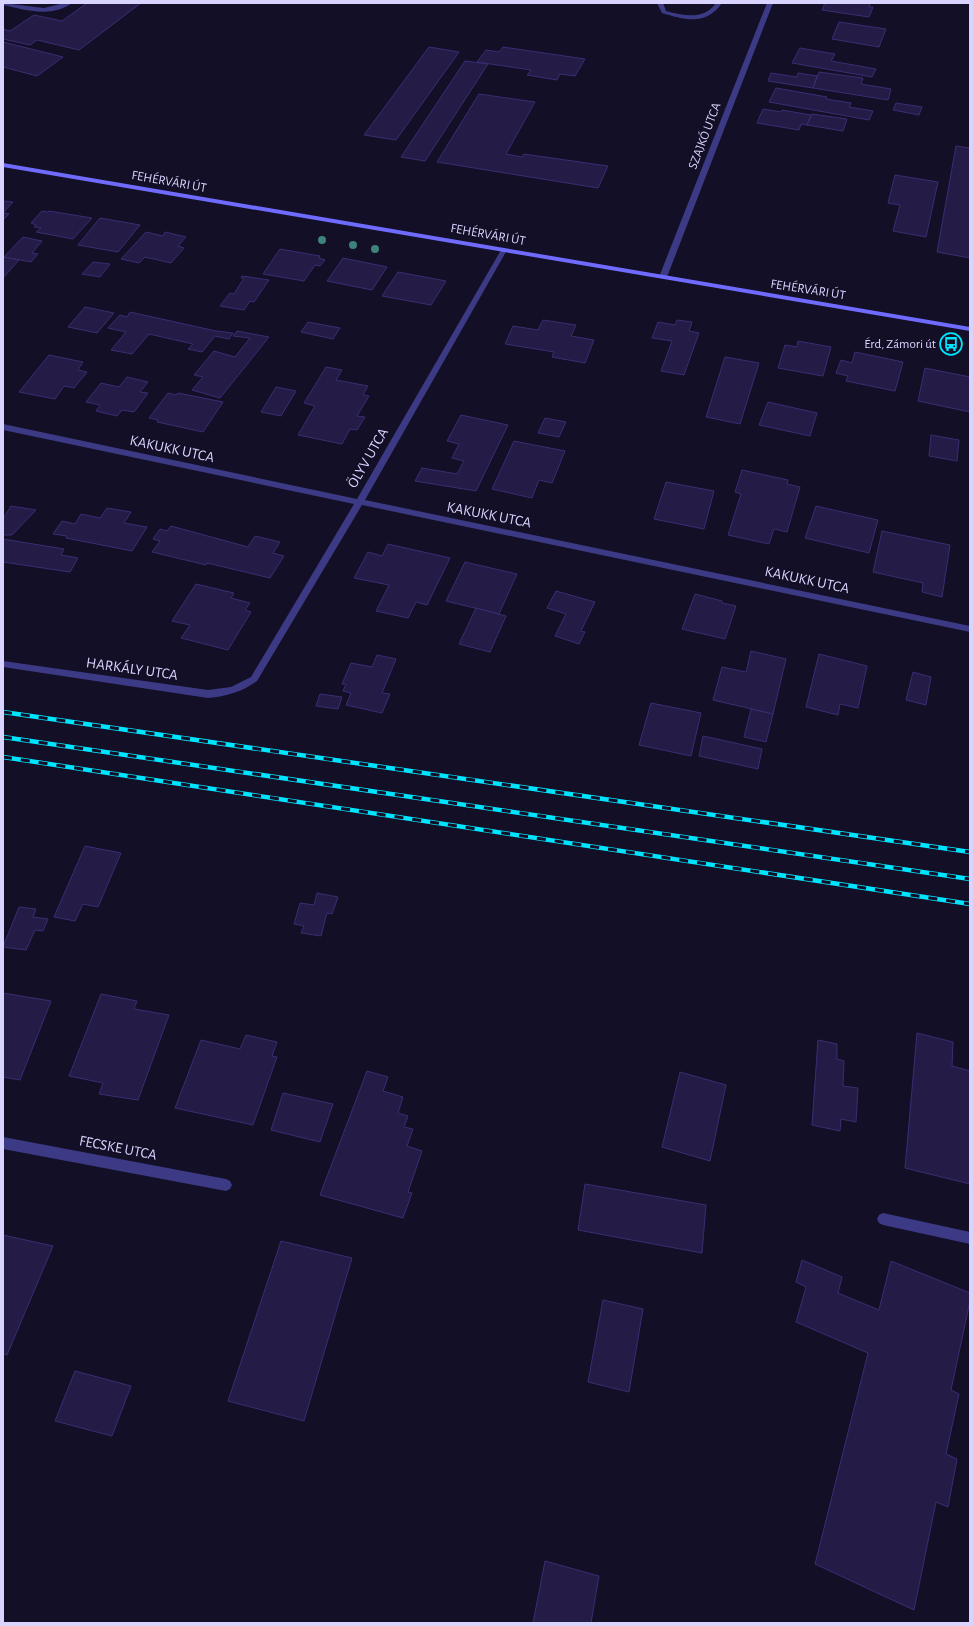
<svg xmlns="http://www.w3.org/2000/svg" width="973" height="1626" font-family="'Alegreya Sans',sans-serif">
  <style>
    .building { fill: #241b47; stroke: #3b2d73 }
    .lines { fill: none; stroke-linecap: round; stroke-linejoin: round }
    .service { fill: #3d3a85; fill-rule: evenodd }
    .minor { fill: #3d3a85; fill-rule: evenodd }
    .tertiary { fill: #3d3a85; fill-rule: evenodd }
    .secondary { fill: #6f6bff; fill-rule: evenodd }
    .rail-casing { stroke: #00e5ff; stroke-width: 4.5 }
    .rail { stroke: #130f26; stroke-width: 3; stroke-dasharray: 9; stroke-linecap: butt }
    .tree { fill: #3d827b }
    .labels { text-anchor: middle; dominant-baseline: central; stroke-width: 3; stroke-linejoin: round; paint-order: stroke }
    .far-street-label { font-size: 13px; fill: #d9d4ff; stroke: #130f26 }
    .far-poi-label { font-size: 13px; fill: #d9d4ff; stroke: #130f26; text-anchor: end }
    .street-label { font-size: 15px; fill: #d9d4ff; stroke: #130f26 }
  </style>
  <rect width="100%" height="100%" fill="#130f26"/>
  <g class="building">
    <polygon points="87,3 141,3 79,50 37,40 30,45 3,39 3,29 10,31 34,15 62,21"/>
    <polygon points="825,3 870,3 869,7 873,7 869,17 822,10"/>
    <polygon points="839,22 886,29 879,47 832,39"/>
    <polygon points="3,42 63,57 37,76 3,67"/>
    <polygon points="429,47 459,52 396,140 364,135"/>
    <polygon points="503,47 585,59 575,76 560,74 557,80 527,75 531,70 477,62 486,50 499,52"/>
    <polygon points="800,48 835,54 831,61 876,69 872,77 792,63"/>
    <polygon points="465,61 488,64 425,161 401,157"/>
    <polygon points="819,72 863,78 861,84 891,89 888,100 813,88"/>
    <polygon points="771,73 797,77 798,73 817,76 813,88 768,81"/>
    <polygon points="776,88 827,97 826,99 851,103 849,107 873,111 869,120 769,102"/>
    <polygon points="479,94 535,102 506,154 522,157 524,154 608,166 598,188 437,162"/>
    <polygon points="896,103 922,107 919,115 893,110"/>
    <polygon points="763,109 781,112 782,110 811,115 807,125 801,124 799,130 757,123"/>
    <polygon points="812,114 847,119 843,131 807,125"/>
    <polygon points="956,146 970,148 970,258 937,252"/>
    <polygon points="895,175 938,182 926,237 893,231 900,205 888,203"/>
    <polygon points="3,201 13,202 3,213 9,214 3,220"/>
    <polygon points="42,211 48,212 49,211 92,218 73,239 36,232 41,228 34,227 36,225 31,223"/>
    <polygon points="100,218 140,225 118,252 78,245"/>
    <polygon points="146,232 163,236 165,232 186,237 178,246 184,248 171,263 145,257 139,263 121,259"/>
    <polygon points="23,237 42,241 32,253 38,254 31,262 4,257"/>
    <polygon points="280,249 320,256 319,258 325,260 320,266 315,265 304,281 263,274"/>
    <polygon points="3,257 19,260 3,278"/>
    <polygon points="343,258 387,267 372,290 327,281"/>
    <polygon points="93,262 110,264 100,277 82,274"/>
    <polygon points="398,272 446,281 431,305 382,296"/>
    <polygon points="242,276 269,280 254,302 250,301 244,310 220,306 230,293 234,294 244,278 241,278"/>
    <polygon points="85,307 114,313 97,333 68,327"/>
    <polygon points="130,312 216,331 233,333 229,339 215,336 202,352 188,349 193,344 149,334 132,354 111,350 126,332 108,328 120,315 127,317"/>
    <polygon points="543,320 576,325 571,336 594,340 585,363 552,357 554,352 505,344 513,326 538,330"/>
    <polygon points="677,320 692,322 689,331 699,333 684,375 661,371 672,341 652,338 658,322 675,325"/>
    <polygon points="308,322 340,328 333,339 301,332"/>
    <polygon points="237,331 269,337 220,398 192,390 203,377 194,375 214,351 235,357 250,338 233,336"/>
    <polygon points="798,341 831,347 823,376 778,368 785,345 797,347"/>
    <polygon points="855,352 903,362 895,391 846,381 848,376 836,373 841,360 852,363"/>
    <polygon points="49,355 83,362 78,370 87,372 74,388 64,386 55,399 19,392"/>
    <polygon points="725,357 759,363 740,424 706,417"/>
    <polygon points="326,367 342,370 336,380 368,386 363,395 369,396 357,416 365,417 357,430 350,429 342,444 298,435 315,406 304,403"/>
    <polygon points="925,368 970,377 970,412 918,401"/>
    <polygon points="127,377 148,382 140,392 148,393 134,412 122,410 117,416 96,411 100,405 86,402 101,383 119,387"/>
    <polygon points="276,387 296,391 281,416 261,412"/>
    <polygon points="168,393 176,395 178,393 223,402 203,432 157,422 158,420 149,418"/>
    <polygon points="768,402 817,413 810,436 759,425"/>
    <polygon points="461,415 508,425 476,491 415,481 422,468 457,474 464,461 452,458 459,444 447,441"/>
    <polygon points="545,418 566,422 559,437 538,433"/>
    <polygon points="931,435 959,440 957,461 929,456"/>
    <polygon points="514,441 565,451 552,483 539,480 532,498 492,489"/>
    <polygon points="742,470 788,480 787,484 800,487 787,532 774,529 769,544 728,535 741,494 735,492"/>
    <polygon points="666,482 714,491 704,529 654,519"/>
    <polygon points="11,506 36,510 12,535 3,535 3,519"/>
    <polygon points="816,506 878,520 869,553 805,538"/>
    <polygon points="107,508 131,512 124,523 147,527 132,551 66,538 67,536 53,534 62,521 75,524 81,514 100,518"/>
    <polygon points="171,526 248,547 255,536 280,542 273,553 284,556 270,578 207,563 206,565 152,552 160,541 153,539 160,529 167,531"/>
    <polygon points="882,531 950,545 942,597 922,592 923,583 873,572"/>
    <polygon points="3,539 64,549 61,555 78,558 70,572 3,562"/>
    <polygon points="388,544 450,558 427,605 416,602 408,618 376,611 389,585 354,578 368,552 382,556"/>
    <polygon points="465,562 517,574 499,614 446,601"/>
    <polygon points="196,584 234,593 231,598 250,603 245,610 251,612 228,650 181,638 190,625 172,621"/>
    <polygon points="556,591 595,602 581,631 585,632 579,644 555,636 566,614 547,608"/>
    <polygon points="695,594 722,601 722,603 736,606 725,639 682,629"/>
    <polygon points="476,608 506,616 490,652 459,644"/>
    <polygon points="751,651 786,659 773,714 713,700 722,667 746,672"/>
    <polygon points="819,654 867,666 858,708 840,704 838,715 806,707"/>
    <polygon points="377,655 396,659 382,693 390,694 382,713 346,705 351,693 343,691 346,684 342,684 351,663 372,667"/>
    <polygon points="913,672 931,677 926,705 906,700"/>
    <polygon points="320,694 342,697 338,709 316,706"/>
    <polygon points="651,703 701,713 691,756 639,745"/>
    <polygon points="751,709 773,714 766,742 744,737"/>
    <polygon points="703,736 762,749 758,769 699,756"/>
    <polygon points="85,846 121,853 98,907 83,904 75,921 54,917"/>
    <polygon points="317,893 338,897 332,914 327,913 321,936 301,933 304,926 294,924 300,903 314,905"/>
    <polygon points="19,907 36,909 33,917 48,919 43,931 35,930 26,950 3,947"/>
    <polygon points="3,993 51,1001 20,1080 3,1077"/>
    <polygon points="101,994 137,1001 134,1009 169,1015 138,1100 99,1094 103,1083 69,1076"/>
    <polygon points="917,1033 953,1042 952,1066 970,1071 970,1184 905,1168"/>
    <polygon points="246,1035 277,1042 272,1056 277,1057 253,1125 175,1108 201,1040 240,1049"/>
    <polygon points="818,1040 837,1044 837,1059 844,1061 843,1086 858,1088 856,1122 841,1119 840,1131 812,1125"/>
    <polygon points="367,1071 388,1077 383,1091 403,1097 398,1113 408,1116 404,1127 413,1129 407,1146 422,1151 408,1192 412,1193 403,1218 320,1195"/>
    <polygon points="680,1072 726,1085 710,1161 662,1147"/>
    <polygon points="283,1093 333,1104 320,1142 271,1130"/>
    <polygon points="585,1184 706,1205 702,1253 578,1230"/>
    <polygon points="3,1235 53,1246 7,1355 3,1354"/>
    <polygon points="281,1241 352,1258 304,1421 228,1401"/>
    <polygon points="802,1260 842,1277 838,1293 879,1310 891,1261 970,1293 970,1301 951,1390 959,1394 946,1454 957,1459 948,1507 936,1502 914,1610 815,1564 868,1353 796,1322 806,1287 796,1282"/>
    <polygon points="603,1300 643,1309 629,1392 588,1382"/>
    <polygon points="75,1371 131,1386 112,1436 55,1421"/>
    <polygon points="545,1561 599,1576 591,1623 533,1623"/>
  </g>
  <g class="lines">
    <g class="service">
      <path d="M3,3L44,8L64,3H72C52,18 25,10 3,5Z"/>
      <path d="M657,3H663L666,11C685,16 704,20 716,3H722C706,26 685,20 662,13Z"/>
      <polygon points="883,1213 970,1232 970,1244 883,1225 879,1223 877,1219 879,1215"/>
    </g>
    <g class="minor">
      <path d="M504,248L507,250L365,500L970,626V632L362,505L257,681C242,692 227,696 208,698L3,667V661L208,690L231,687L251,677L354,504L3,430V424L357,499L501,250Z"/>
      <polygon points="3,1137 226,1179 230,1181 232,1185 230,1189 226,1191 3,1149"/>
    </g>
    <polygon class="tertiary" points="767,3 773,3 667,277 665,278 661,278 659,277"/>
    <polygon class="secondary" points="3,163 970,327 970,331 3,167"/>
    <g class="rail-casing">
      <g id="rail">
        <polyline points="3,712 970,852"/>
        <polyline points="3,737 970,879"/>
        <polyline points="3,757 970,904"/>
      </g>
    </g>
    <use href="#rail" class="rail"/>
  </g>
  <g class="tree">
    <circle cx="322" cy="240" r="4"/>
    <circle cx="353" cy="245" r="4"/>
    <circle cx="375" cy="249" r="4"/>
  </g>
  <defs>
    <g id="bus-ring" transform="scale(1.15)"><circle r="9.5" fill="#130f26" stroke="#00e5ff" stroke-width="1.5"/><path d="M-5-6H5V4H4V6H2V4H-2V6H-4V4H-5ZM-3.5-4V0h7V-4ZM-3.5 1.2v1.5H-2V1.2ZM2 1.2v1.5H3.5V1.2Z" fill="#00e5ff"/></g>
  </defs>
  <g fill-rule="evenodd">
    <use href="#bus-ring" x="951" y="344"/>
  </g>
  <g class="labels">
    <g class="far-street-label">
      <text transform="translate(705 136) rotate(-69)">SZAJKÓ UTCA</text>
      <text transform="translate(169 182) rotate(10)">FEHÉRVÁRI ÚT</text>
      <text transform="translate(488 235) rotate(10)">FEHÉRVÁRI ÚT</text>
      <text transform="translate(808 290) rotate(9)">FEHÉRVÁRI ÚT</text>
    </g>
    <g class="far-poi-label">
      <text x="936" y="344">Érd, Zámori út</text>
    </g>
    <g class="street-label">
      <text transform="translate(172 449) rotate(12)">KAKUKK UTCA</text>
      <text transform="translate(368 458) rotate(-60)">ÖLYV UTCA</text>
      <text transform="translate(489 515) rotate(11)">KAKUKK UTCA</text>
      <text transform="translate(807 580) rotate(12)">KAKUKK UTCA</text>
      <text transform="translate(132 669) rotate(8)">HARKÁLY UTCA</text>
      <text transform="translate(118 1148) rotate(11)">FECSKE UTCA</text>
    </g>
  </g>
  <rect width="973" height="1626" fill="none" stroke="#d9d4ff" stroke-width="8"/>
</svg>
